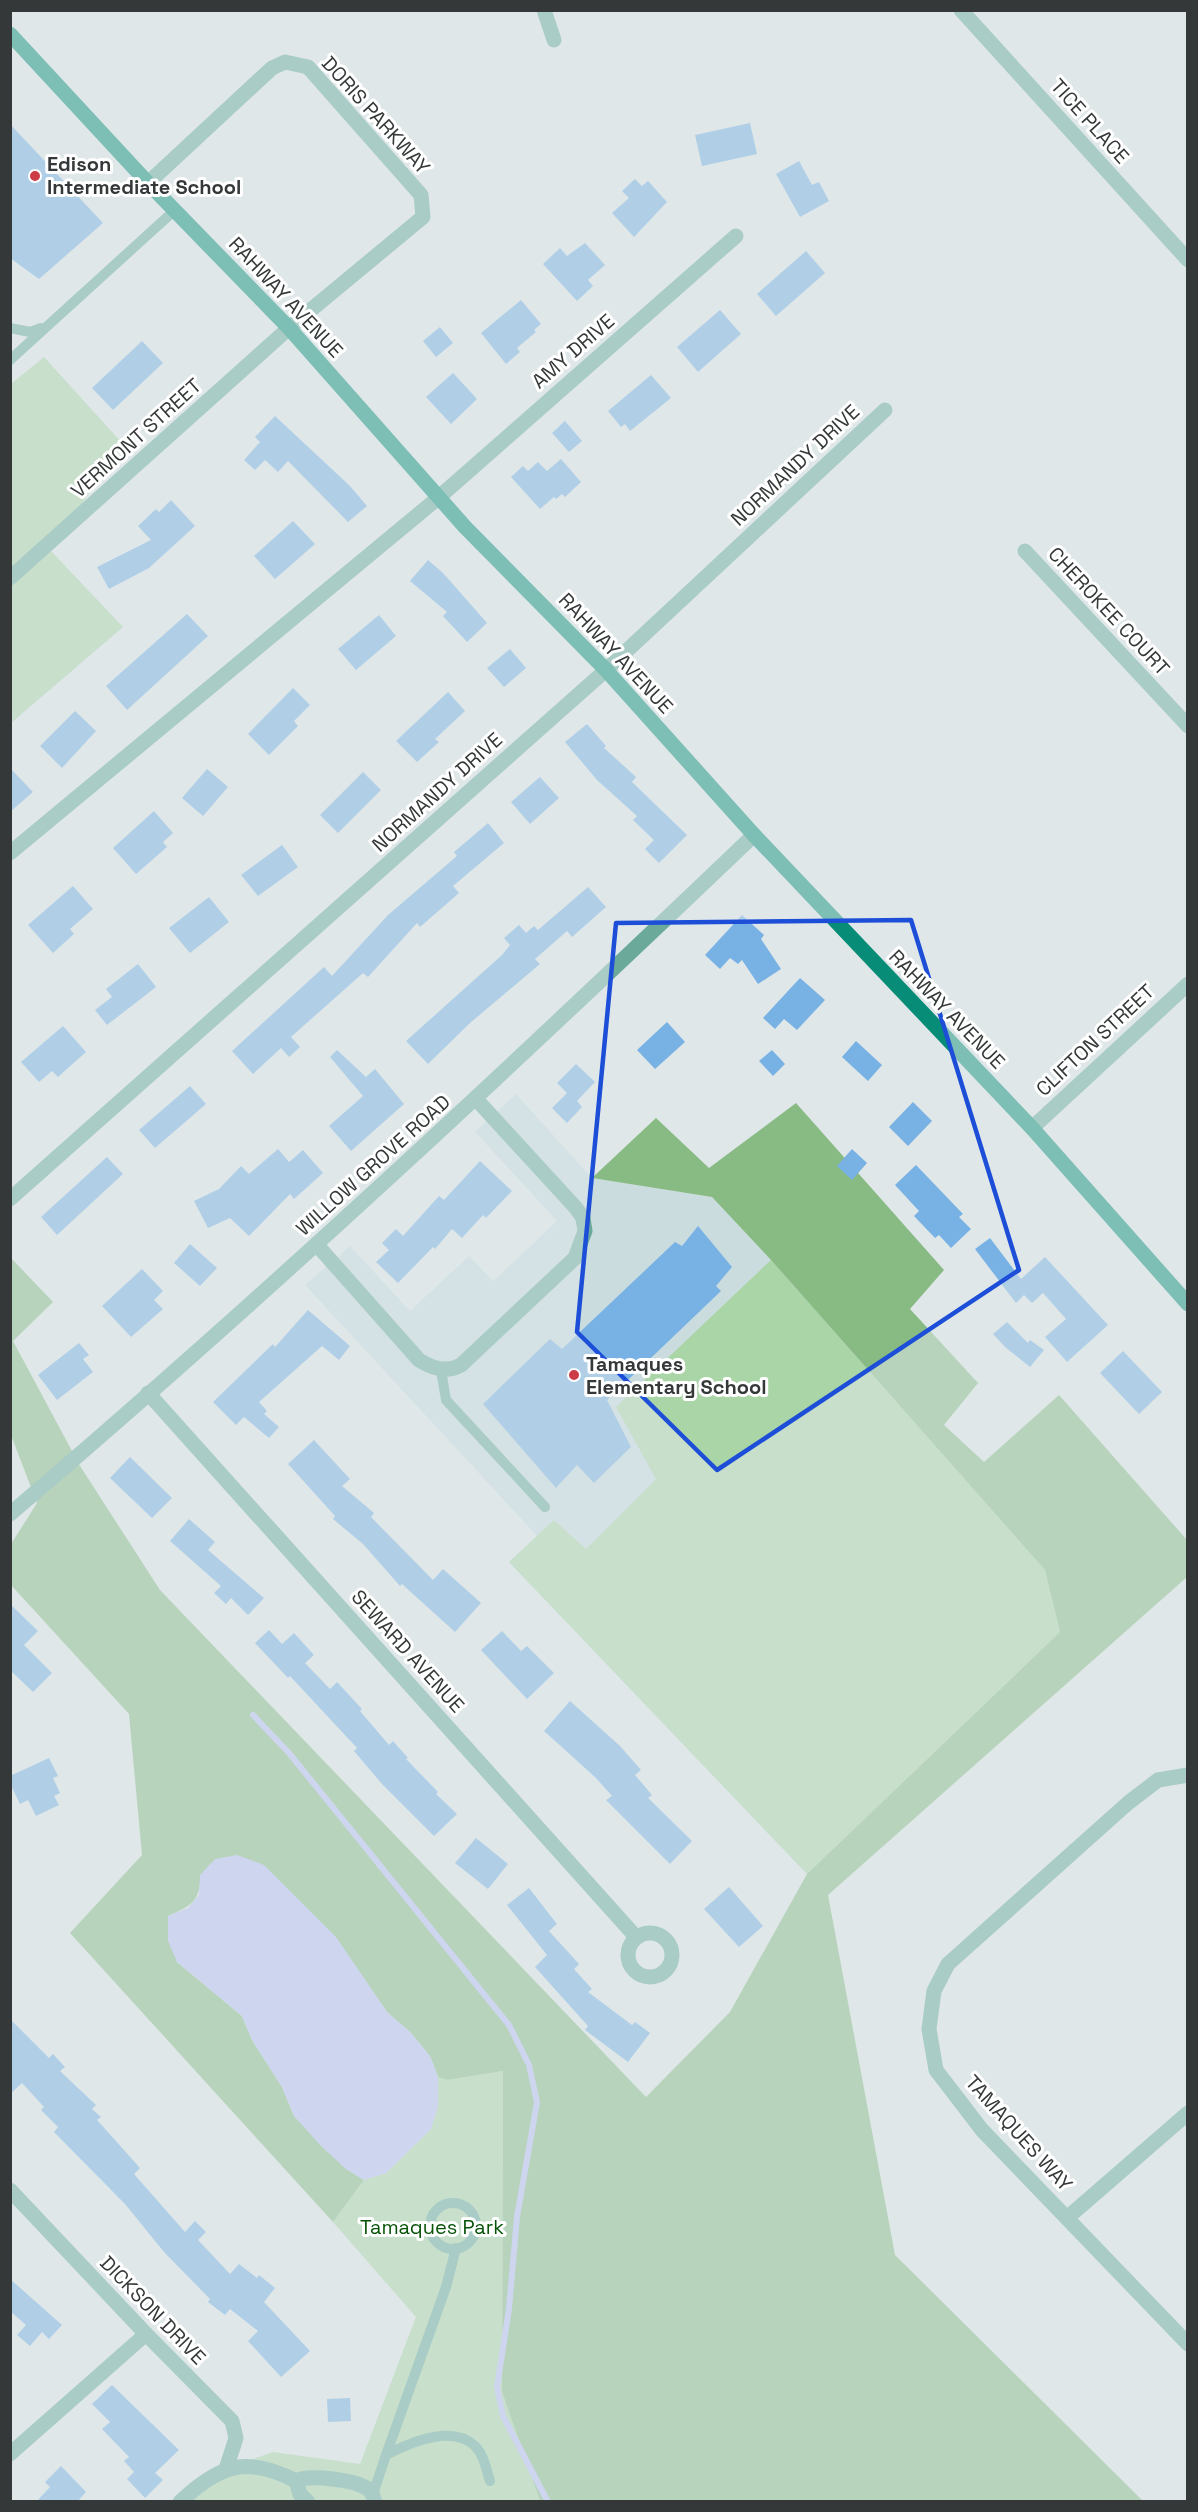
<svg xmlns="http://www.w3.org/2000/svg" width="1198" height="2512" font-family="'Space Grotesk',sans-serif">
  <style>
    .built { fill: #cbdcdf }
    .green { fill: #aad5a6 }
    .forest { fill: #88bb84 }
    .water { fill: #b9bff5 }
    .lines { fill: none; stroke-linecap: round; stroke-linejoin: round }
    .stream { stroke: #b9bff5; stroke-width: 6 }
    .building { fill: #78b2e4 }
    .lane { stroke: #6baa9b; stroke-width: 10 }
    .street { stroke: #6baa9b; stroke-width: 15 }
    .secondary { stroke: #078c77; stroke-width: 15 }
    .marked { fill: none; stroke: #1d4ed8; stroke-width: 4.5; stroke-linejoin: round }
    .poi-dot { fill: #cc3c46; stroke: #fff; stroke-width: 2 }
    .labels { text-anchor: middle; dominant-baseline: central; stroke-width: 6; stroke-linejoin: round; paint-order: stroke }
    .street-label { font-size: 20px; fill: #353839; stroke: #fff }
    .poi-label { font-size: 20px; font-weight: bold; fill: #353839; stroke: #fff; text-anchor: start }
    .park-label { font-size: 20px; fill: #065308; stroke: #fff }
  </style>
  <rect width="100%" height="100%" fill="#dfe7e9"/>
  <polygon class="built" points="516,1094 592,1178 712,1197 771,1260 1045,1570 807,1874 509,1562 537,1536 305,1285 350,1246 410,1311 469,1256 493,1281 557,1221 475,1132"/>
  <g class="green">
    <polygon points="44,357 123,444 50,550 123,627 11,723 11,384"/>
    <polygon points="771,1260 1045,1570 1060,1632 807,1874 509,1562 554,1520 586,1549 656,1479 616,1407"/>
    <polygon points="503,2071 502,2392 540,2501 172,2502 226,2469 273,2452 360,2464 416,2317 333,2222 364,2180 386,2173 431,2129 438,2106 438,2077 447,2080"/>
  </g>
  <path class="forest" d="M796,1103L944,1270L910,1309L978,1383L944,1425L984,1462L1059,1395L1187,1540V1577L828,1895L895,2255L1143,2501H540L502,2392L503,2071L447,2080L438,2077L430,2056L411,2033L387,2012L336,1938L298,1901L201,1875C199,1902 193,1905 168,1916L177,1962L242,2016L252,2040L282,2087L294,2116L346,2169L364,2180L333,2222L70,1933L142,1855L129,1714L11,1585V1544L37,1503L11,1435V1258L53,1302L13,1341L80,1466L160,1590L646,2097L730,2012L807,1874L1060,1632L1045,1570L771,1260L712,1197L592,1178L656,1118L709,1168Z"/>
  <polygon class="water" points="237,1855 264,1865 336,1937 387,2012 411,2033 430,2056 438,2077 438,2106 431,2129 386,2173 364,2180 346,2169 321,2146 294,2116 282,2087 252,2040 242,2016 177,1962 168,1941 168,1916 188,1908 199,1895 200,1875 215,1859"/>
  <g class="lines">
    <polyline class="stream" points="253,1715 289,1753 509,2025 529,2065 537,2102 517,2217 509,2309 497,2387 503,2416 548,2502"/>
  </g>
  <g class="building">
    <polygon points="750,123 757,154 702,166 695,135"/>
    <polygon points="10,124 103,223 39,279 10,258"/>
    <polygon points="799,161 812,185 819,182 829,201 800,217 776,174"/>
    <polygon points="635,179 642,186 648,181 667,202 634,237 612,213 629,198 622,191"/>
    <polygon points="585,243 605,265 588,280 593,286 577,301 543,264 560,248 567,256"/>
    <polygon points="806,251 825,273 776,316 757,294"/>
    <polygon points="521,300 541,324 534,330 536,332 517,348 520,352 506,364 481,333"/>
    <polygon points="720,310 741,334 698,372 677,347"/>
    <polygon points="440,327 453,343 436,357 423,341"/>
    <polygon points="142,341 163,363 113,410 92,388"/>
    <polygon points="453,373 477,399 451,424 426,397"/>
    <polygon points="651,375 671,398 630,431 625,424 621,427 608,411"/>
    <polygon points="275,416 350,486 367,506 348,522 288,461 278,472 265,460 255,470 244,460 260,442 255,437"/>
    <polygon points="565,421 582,441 569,452 552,433"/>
    <polygon points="561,459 581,482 565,497 562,494 556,499 554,497 540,509 511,477 523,466 528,471 538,462 547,471"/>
    <polygon points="171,500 195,526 149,568 109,589 97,567 151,540 138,526 156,509 159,512"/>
    <polygon points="293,521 315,544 275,579 254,556"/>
    <polygon points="428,560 443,573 487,623 467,642 443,616 447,612 410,581"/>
    <polygon points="187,614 208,636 127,710 106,686"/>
    <polygon points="379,615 396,636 356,670 338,649"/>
    <polygon points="510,649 526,668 504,687 487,668"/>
    <polygon points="293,688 310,705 294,721 298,726 269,755 248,734"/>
    <polygon points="448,692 465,711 435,739 439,742 417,762 396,741"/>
    <polygon points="75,711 96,731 62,768 40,746"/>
    <polygon points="587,724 606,746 604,748 636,777 632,782 687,835 659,863 645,849 654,840 633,820 637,816 597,780 565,742"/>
    <polygon points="10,768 33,792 10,812"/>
    <polygon points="207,769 228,787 203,816 182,798"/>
    <polygon points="363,772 381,790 338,833 320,815"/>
    <polygon points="540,777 559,798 530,824 511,802"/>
    <polygon points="154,811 173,833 163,842 167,847 136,874 113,848"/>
    <polygon points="488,823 504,843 453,886 459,893 420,927 417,923 368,977 363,973 291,1037 300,1047 289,1057 281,1048 253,1074 232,1051 324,967 332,976 388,915 457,856 454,852"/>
    <polygon points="282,845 298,867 258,896 241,875"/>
    <polygon points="73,886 93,909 70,929 74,934 53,953 28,925"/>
    <polygon points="588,887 606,907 572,937 567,931 535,959 540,964 470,1023 428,1064 406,1041 502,955 510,945 504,938 519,925 526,933 534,926 538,930"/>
    <polygon points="209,897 229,922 190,953 169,928"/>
    <polygon points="742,915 764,935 761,939 781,969 758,984 742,960 738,964 730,958 720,969 705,955"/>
    <polygon points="138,964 156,987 107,1025 95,1010 112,997 106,989"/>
    <polygon points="800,978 825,1000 797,1030 784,1019 775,1029 763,1018"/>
    <polygon points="667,1022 685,1042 655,1069 637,1050"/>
    <polygon points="63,1026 86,1052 58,1077 52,1071 39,1082 21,1062"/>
    <polygon points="856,1041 882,1065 868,1081 842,1057"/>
    <polygon points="337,1050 366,1077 375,1069 404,1104 351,1151 329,1126 363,1096 330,1057"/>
    <polygon points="772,1050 785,1064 773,1076 759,1061"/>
    <polygon points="576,1064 595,1082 577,1101 582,1107 567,1123 552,1108 567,1093 557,1083"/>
    <polygon points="190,1086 206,1104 155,1148 139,1130"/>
    <polygon points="913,1102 932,1121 908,1146 889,1127"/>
    <polygon points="278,1149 289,1162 303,1150 323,1173 294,1199 290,1194 249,1236 230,1218 208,1228 194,1201 219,1189 241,1166 249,1174"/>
    <polygon points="852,1149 867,1163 852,1180 837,1166"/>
    <polygon points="107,1157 123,1174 57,1235 41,1217"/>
    <polygon points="480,1161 512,1191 486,1218 483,1215 462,1238 452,1229 435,1249 433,1247 398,1283 376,1262 389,1250 382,1243 396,1229 403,1236 439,1196 444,1200"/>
    <polygon points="916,1165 963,1214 959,1217 971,1229 951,1248 939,1235 935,1238 914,1216 919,1211 895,1185"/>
    <polygon points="698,1226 732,1267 716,1286 721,1291 607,1400 631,1447 594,1483 577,1465 556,1488 483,1404 550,1339 562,1349 675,1242 682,1246"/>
    <polygon points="990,1238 1021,1279 1045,1257 1108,1325 1067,1362 1045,1337 1066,1319 1043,1293 1032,1303 1024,1295 1016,1303 975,1249"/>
    <polygon points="190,1244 217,1268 200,1286 174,1263"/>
    <polygon points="142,1269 163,1291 154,1300 163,1309 131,1337 102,1306"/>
    <polygon points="308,1310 350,1346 339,1360 322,1346 259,1402 267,1411 264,1414 279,1427 269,1438 244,1417 236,1425 213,1402 273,1344 275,1347"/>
    <polygon points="1007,1322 1028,1343 1030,1340 1044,1350 1030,1367 1005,1347 993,1334"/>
    <polygon points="79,1343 89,1355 83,1359 93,1372 57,1400 38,1375"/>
    <polygon points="1123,1351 1162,1392 1139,1414 1100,1373"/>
    <polygon points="314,1440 350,1479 342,1486 374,1513 371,1517 433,1580 443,1569 481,1603 455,1632 402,1584 400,1586 363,1544 333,1519 335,1516 288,1464"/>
    <polygon points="130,1457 172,1498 152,1518 110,1478"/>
    <polygon points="189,1519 215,1542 208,1550 264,1598 248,1615 231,1598 226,1604 214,1593 221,1586 170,1541"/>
    <polygon points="10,1604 38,1631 24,1645 52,1673 33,1692 10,1670"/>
    <polygon points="269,1630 282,1644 294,1633 314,1655 305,1663 330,1689 337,1682 362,1709 360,1711 389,1745 393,1741 408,1758 406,1759 438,1792 436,1794 457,1814 434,1836 382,1784 354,1751 357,1748 290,1676 288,1678 255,1643"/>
    <polygon points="502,1631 521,1651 527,1646 554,1673 527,1699 481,1650"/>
    <polygon points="570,1701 620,1746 641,1770 635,1775 652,1795 648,1798 692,1841 670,1864 606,1800 612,1796 596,1778 544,1731"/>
    <polygon points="49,1758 58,1776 53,1778 60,1793 54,1796 59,1805 36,1816 28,1800 20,1804 10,1783 10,1776"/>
    <polygon points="476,1838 508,1864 488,1889 455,1863"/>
    <polygon points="729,1887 763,1926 739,1947 704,1909"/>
    <polygon points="529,1888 557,1924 549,1931 579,1964 574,1969 592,1989 588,1992 632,2025 635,2022 650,2033 628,2062 585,2030 588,2026 535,1967 547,1955 507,1905"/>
    <polygon points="10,2019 49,2058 53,2054 65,2067 60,2071 96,2105 92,2109 101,2117 97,2120 140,2168 134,2174 185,2232 195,2221 206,2232 198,2240 230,2274 239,2264 257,2278 259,2275 275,2288 264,2302 310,2351 281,2377 248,2341 258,2331 230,2309 225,2315 208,2302 210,2299 164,2252 125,2204 54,2132 58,2127 41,2110 44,2107 22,2083 10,2094"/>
    <polygon points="10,2279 62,2325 49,2339 42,2332 30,2346 17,2335 26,2325 10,2311"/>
    <polygon points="112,2385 179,2450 155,2473 163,2480 145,2498 127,2479 134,2472 124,2461 129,2457 102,2429 110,2422 92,2404"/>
    <polygon points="350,2398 351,2421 328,2422 327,2399"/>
    <polygon points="61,2466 86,2492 77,2502 36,2502 50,2487 45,2482"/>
  </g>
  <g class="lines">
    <g class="lane">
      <polyline points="10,328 30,332 41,328"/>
      <polyline points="10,360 175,210"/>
      <polyline points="441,1370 446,1400 545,1507"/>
      <circle cx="453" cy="2226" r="23"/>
      <polyline points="386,2455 446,2287 456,2248"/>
      <path d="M373,2494L386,2455C409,2443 452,2424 475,2446C484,2455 486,2469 490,2481"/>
    </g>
    <g class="street">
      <polyline points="544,10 554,40"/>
      <polyline points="961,10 1188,260"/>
      <polyline points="1025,551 1188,726"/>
      <polyline points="10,578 289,328 423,217 421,195 308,67 285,62 272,68 148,183"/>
      <polyline points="10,853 438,498 736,236"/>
      <polyline points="1032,1128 1188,984"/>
      <polyline points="10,1199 606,670 885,410"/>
      <path d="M317,1245L419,1360C433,1369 447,1373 461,1365L575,1258L585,1231L583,1218L576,1208L476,1099"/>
      <polyline points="148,1393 636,1937"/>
      <path d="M10,1514C266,1296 511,1067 754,835"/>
      <polyline points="1188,1775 1158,1780 1128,1803 948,1964 934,1991 929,2029 936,2070 982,2130 1188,2344"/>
      <circle cx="650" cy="1955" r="22"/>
      <polyline points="10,2190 146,2334 232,2421 236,2438 226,2469"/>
      <polyline points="1067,2218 1188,2113"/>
      <polyline points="10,2454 146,2334"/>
      <path d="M296,2481C309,2474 356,2480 368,2489C372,2492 373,2496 375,2502"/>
      <polyline points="296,2481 300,2494 308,2502"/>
      <path d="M180,2502C219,2465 247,2455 296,2481"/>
    </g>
    <polyline class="secondary" points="10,34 148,183 289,328 465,527 606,670 754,835 1032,1128 1188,1304"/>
  </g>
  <path d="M0 0H1198V2512H0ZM911,920L1019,1270L717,1470L577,1332L616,923Z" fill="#dfe7e9" fill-opacity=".55" fill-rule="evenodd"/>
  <path class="marked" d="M911,920L1019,1270L717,1470L577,1332L616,923Z"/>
  <g class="poi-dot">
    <circle cx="35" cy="176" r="6"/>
    <circle cx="574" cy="1375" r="6"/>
  </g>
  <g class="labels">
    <g class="street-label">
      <text transform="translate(376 115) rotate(48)">DORIS PARKWAY</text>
      <text transform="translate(1090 121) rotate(48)">TICE PLACE</text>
      <text transform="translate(286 297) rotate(47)">RAHWAY AVENUE</text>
      <text transform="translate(573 351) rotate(-41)">AMY DRIVE</text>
      <text transform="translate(136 438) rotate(-42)">VERMONT STREET</text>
      <text transform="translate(795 465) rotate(-43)">NORMANDY DRIVE</text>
      <text transform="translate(1109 611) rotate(47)">CHEROKEE COURT</text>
      <text transform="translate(616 653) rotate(47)">RAHWAY AVENUE</text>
      <text transform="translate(437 792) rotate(-42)">NORMANDY DRIVE</text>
      <text transform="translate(947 1009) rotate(46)">RAHWAY AVENUE</text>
      <text transform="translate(1095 1040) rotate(-43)">CLIFTON STREET</text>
      <text transform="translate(373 1165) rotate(-42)">WILLOW GROVE ROAD</text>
      <text transform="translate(408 1651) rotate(48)">SEWARD AVENUE</text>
      <text transform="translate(1019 2133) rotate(48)">TAMAQUES WAY</text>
      <text transform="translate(153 2310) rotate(46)">DICKSON DRIVE</text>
    </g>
    <g class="poi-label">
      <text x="47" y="164">Edison<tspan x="47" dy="23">Intermediate School</tspan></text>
      <text x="586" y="1364">Tamaques<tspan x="586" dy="23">Elementary School</tspan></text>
    </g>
    <g class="park-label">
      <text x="432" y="2227">Tamaques Park</text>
    </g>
  </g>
  <rect width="1198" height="2512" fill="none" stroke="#353839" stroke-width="24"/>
</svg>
